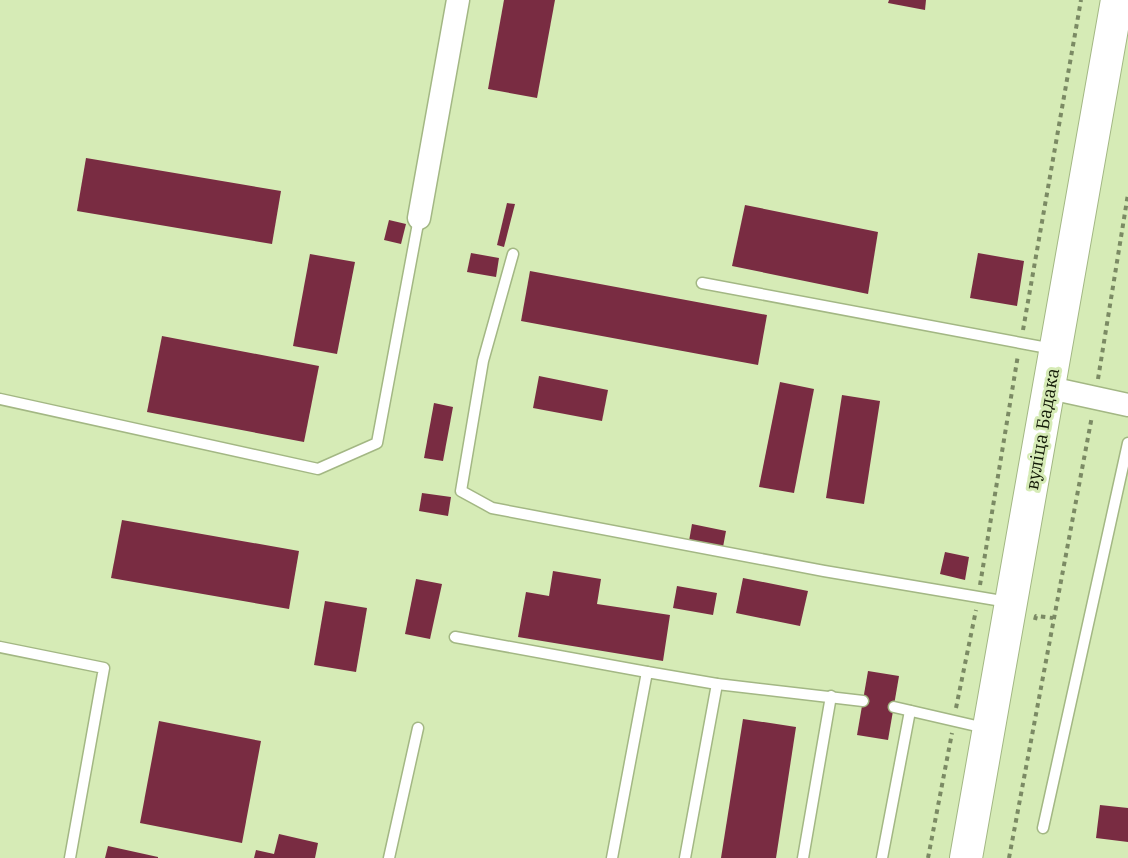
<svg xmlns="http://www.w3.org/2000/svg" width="1128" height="858" font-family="'IBM Plex Serif',serif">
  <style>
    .building { fill: #792c42 }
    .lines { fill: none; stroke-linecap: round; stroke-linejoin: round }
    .lane-casing { stroke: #a3b784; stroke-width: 13 }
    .street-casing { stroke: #a3b784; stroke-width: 25 }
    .secondary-casing { stroke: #a3b784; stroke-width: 34 }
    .path { stroke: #7b8a64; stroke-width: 4; stroke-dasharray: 4.5 4.5; stroke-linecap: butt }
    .lane { stroke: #fff; stroke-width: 10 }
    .street { stroke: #fff; stroke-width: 22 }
    .secondary { stroke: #fff; stroke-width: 32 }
    .labels { text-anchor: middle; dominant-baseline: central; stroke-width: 6; stroke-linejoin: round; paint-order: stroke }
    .street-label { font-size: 18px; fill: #121906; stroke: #d6ebb6 }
  </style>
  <rect width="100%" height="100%" fill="#d6ebb6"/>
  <g class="building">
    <polygon points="504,0 555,0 537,98 488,89"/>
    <polygon points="889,0 926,0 925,10 888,3"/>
    <polygon points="86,158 281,191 272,244 77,211"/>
    <polygon points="507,203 515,204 504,247 497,245"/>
    <polygon points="745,205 878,232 868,294 732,266"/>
    <polygon points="389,220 406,224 401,244 384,240"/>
    <polygon points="471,253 499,258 496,277 467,272"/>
    <polygon points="978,253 1024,261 1017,306 970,298"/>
    <polygon points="310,254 355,262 337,354 293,346"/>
    <polygon points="530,271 767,315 758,365 521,321"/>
    <polygon points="162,336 319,366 304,442 147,412"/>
    <polygon points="539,376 608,390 602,421 533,408"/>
    <polygon points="780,382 814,389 794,493 759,487"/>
    <polygon points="842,395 880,401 864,504 826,498"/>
    <polygon points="434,403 453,407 443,461 424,458"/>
    <polygon points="422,493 451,497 448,516 419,511"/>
    <polygon points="122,520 299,551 289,609 111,578"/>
    <polygon points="692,524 726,531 723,547 689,541"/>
    <polygon points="945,552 969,557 965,580 940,574"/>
    <polygon points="553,571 601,579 597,604 670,615 663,661 518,637 526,592 549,596"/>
    <polygon points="743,578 808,591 800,626 736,613"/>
    <polygon points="416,579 442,584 430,639 405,634"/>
    <polygon points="677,586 717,593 713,615 673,608"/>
    <polygon points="325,601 367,608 356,672 314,665"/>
    <polygon points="868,671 899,676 888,740 857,735"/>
    <polygon points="743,719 796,727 776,858 721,858"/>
    <polygon points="159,721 261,741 242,843 140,823"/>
    <polygon points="1100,805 1128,808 1128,842 1096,838"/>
    <polygon points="279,834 318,843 315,858 254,858 256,850 274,854"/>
    <polygon points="108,846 158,857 158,858 105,858"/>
  </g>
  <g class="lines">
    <g class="lane-casing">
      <g id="lane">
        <polyline points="513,254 483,361 461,491 492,508 824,571 1008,602"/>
        <polyline points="702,283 1053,349"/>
        <polyline points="0,399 318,469 377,443 419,218"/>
        <polyline points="455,637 647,672"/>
        <polyline points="0,647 104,668 70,858"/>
        <polyline points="894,707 985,728"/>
        <polyline points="1043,828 1128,443"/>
        <polyline points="389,858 418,728"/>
        <polyline points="612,858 647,672 717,684 863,701"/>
        <polyline points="685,858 717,684"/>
        <polyline points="803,858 831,696"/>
        <polyline points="882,858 910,711"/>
      </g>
    </g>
    <g class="street-casing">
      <g id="street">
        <polyline points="419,218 458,0"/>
        <polyline points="1050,388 1128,405"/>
      </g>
    </g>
    <g class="secondary-casing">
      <polyline id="secondary" points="966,858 1117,0"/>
    </g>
    <g class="path">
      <polyline points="1023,330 1081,0"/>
      <polyline points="1098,379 1128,194"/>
      <polyline points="980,585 1018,355"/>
      <polyline points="1035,620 1036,616 1053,618"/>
      <polyline points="956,708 976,610"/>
      <polyline points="928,858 952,733"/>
      <polyline points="1009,858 1092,416"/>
    </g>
    <use href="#lane" class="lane"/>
    <use href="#street" class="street"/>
    <use href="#secondary" class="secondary"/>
  </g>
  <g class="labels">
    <g class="street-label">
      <text transform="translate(1042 429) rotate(-80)">вуліца Бадака</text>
    </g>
  </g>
</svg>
